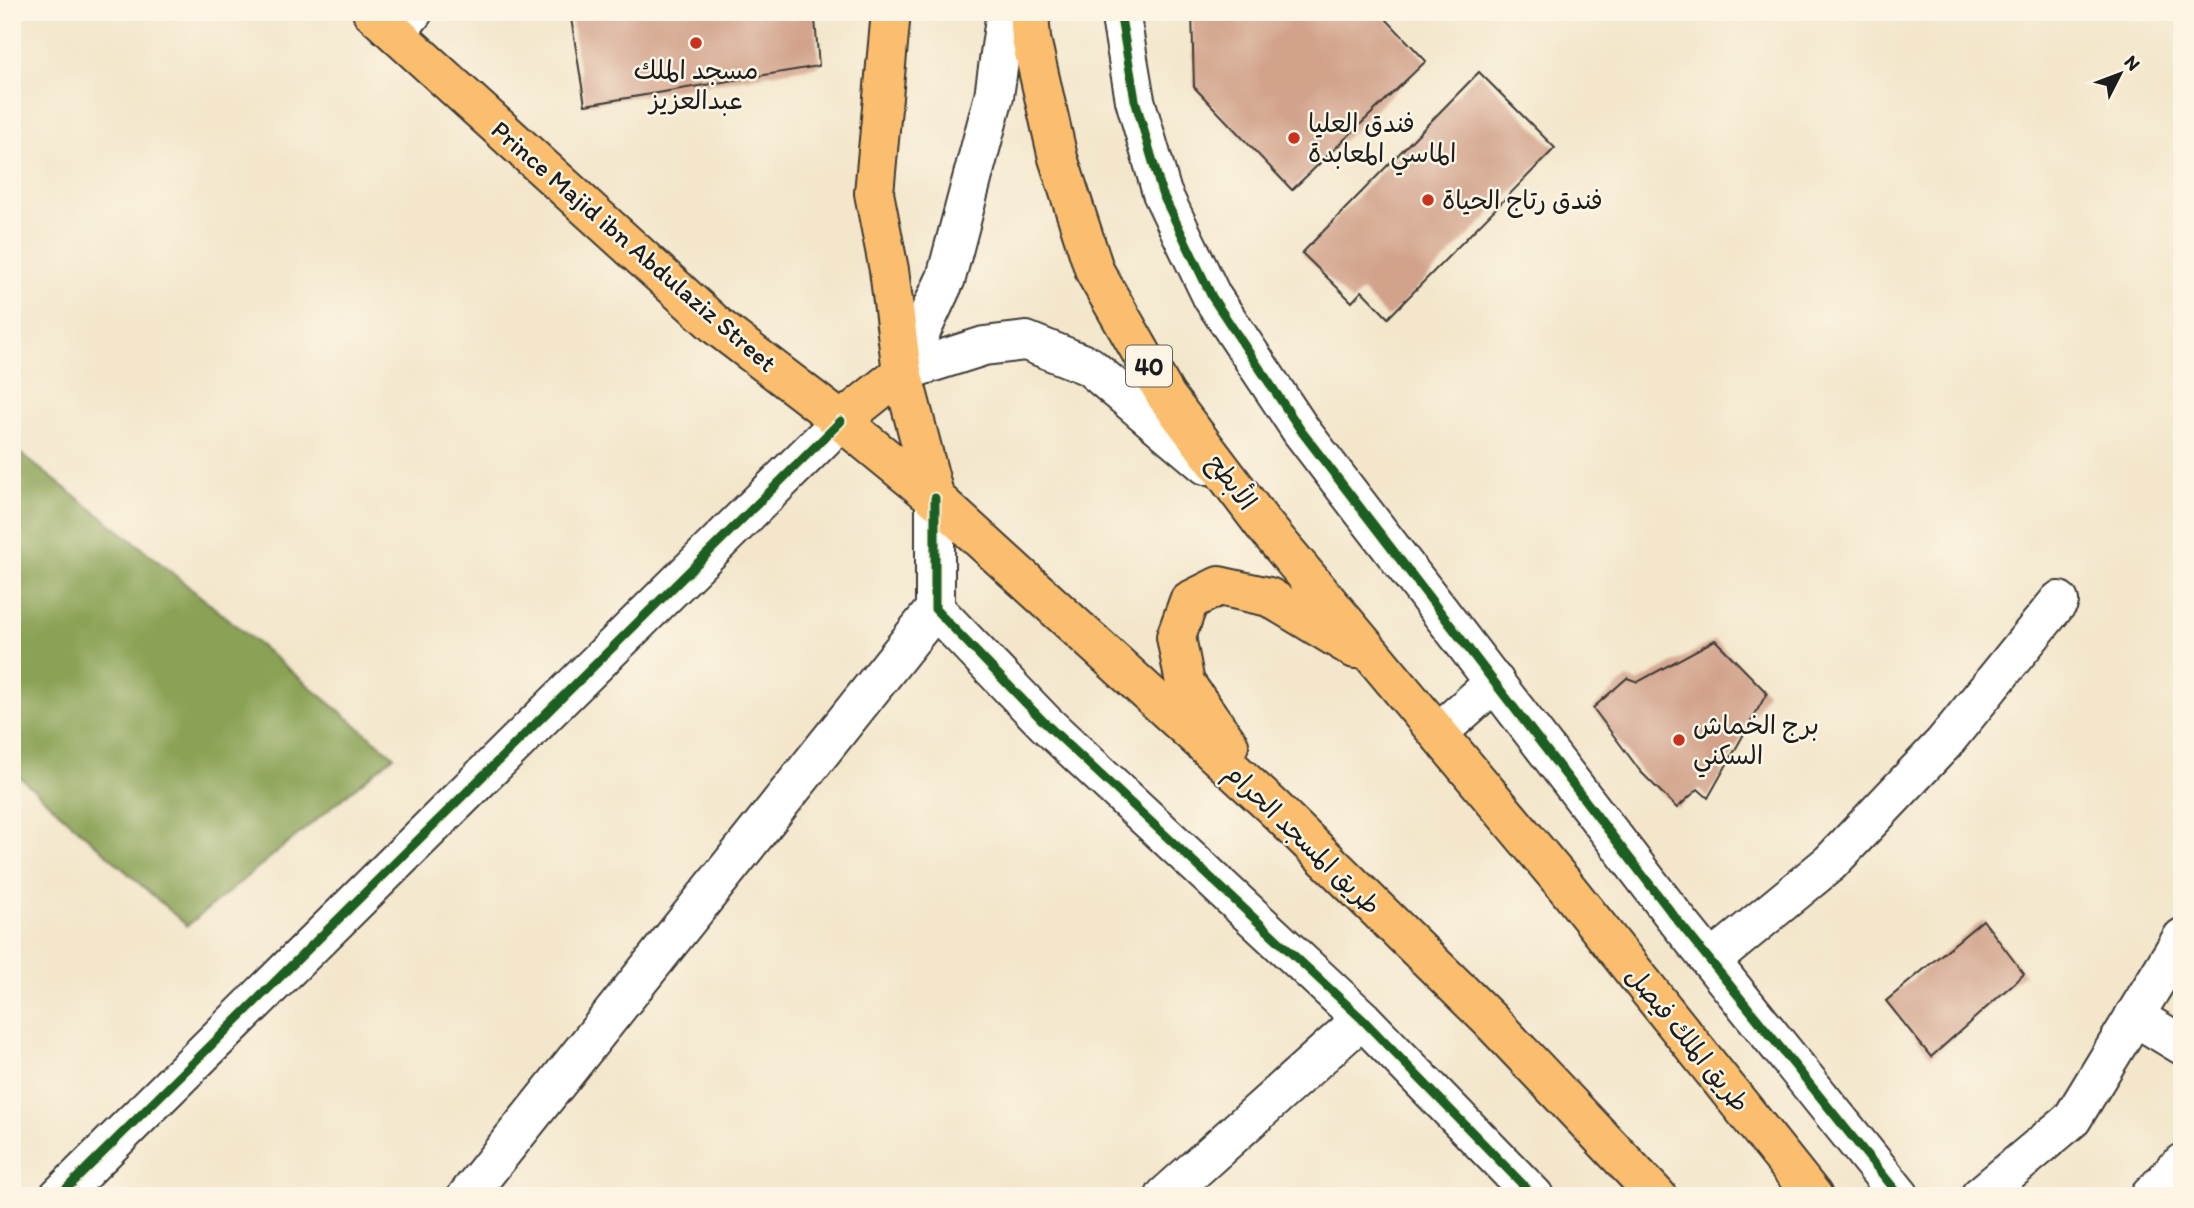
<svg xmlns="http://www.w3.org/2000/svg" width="2194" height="1208" font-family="Itim,'Playpen Sans Arabic',sans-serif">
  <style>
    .forest { fill: #8aa254; stroke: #535f38; stroke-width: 2 }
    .building { fill: #d2a28a }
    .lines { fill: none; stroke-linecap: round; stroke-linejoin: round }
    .minor-casing { stroke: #3c3a36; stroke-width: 42 }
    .major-casing { stroke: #3c3a36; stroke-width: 42 }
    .highway-casing { stroke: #3c3a36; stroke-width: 42 }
    .minor { stroke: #fff; stroke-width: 38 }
    .major { stroke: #fbbe6e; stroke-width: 38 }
    .highway { stroke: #fbbe6e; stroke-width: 38 }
    .cycleway-casing { stroke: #fcf5e5; stroke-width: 13 }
    .cycleway { stroke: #1b5e20; stroke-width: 9 }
    .poi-dot { fill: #c8321e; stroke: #fcf5e5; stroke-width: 2.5 }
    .labels { text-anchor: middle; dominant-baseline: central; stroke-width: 5; stroke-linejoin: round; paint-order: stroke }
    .shield { fill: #fcf5e5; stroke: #5f5d58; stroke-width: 2 }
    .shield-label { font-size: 24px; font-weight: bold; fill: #1c1c1c }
    .poi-label { font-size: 26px; fill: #1c1c1c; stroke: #fcf5e5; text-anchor: start }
    .street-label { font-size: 26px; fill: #1c1c1c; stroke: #fcf5e5 }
  </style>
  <rect width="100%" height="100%" fill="#fcf5e5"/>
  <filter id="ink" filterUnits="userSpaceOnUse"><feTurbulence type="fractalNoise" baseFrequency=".0143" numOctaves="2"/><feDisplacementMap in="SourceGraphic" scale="14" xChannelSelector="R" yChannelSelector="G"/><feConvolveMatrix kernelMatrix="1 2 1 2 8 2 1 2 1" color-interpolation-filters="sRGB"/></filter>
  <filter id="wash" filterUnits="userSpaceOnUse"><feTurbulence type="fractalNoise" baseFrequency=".00686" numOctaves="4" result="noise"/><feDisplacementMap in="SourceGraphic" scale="28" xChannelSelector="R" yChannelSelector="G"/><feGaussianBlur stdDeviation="1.57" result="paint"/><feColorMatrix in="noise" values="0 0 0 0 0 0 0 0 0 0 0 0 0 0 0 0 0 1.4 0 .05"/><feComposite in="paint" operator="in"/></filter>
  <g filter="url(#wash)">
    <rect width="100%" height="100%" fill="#f3e6cb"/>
    <polygon class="forest" points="12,447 137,544 394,756 187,926 12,770"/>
    <g id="blocks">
      <g class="building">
        <polygon points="570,12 804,12 815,20 819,66 585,105"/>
        <polygon points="1192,12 1390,12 1385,18 1426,61 1292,190 1194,87"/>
        <polygon points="1479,72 1555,148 1388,318 1362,291 1352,302 1302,253"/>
        <polygon points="1715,640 1767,693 1708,798 1698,789 1677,808 1641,772 1593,708 1627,678 1638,682"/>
        <polygon points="1983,920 2024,974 1931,1057 1886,1001"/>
      </g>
    </g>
  </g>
  <g filter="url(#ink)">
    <use href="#blocks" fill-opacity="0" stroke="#3c3a36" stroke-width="2"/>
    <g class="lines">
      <g class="minor-casing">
        <g id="minor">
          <polyline points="1120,12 1135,100 1162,193 1212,297 1302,432 1674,916 1900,1196"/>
          <polyline points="396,33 413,12"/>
          <polyline points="902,372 984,346 1026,341 1089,366 1206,465"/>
          <polyline points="902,372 946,278 994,96 1006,12"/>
          <polyline points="935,498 935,609 1045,723 1362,1019 1534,1196"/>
          <polyline points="1438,733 1495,682"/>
          <polyline points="1711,961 1830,863 1944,743 2059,601"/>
          <polyline points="2134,1016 2182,1045"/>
          <polyline points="59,1196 841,421"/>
          <polyline points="467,1196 935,609"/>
          <polyline points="1165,1196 1362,1019"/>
          <polyline points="1980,1196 2072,1119 2182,938"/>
          <polyline points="2150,1196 2182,1163"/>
        </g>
      </g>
      <g class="major-casing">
        <g id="major">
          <polyline points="372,12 717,326 841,421 935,498 1273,807 1490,1020 1657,1196"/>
          <polyline points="891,12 874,193 889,270 902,372 935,498"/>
          <polyline points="1029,12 1031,39 1058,158 1095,272 1166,396 1263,524 1563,883"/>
          <polyline points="841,421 902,372"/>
          <polyline points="1229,745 1185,683 1176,637 1189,601 1219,586 1269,597 1355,649"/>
        </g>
      </g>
      <g class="highway-casing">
        <polyline id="highway" points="1563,883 1813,1196"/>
      </g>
      <use href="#minor" class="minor"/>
      <use href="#major" class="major"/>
      <use href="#highway" class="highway"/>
      <g class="cycleway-casing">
        <g id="cycleway">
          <polyline points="1120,12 1135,100 1162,193 1212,297 1302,432 1674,916 1900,1196"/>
          <polyline points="935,498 935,609 1045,723 1362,1019 1534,1196"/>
          <polyline points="59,1196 841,421"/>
        </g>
      </g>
      <use href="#cycleway" class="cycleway"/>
    </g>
  </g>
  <g class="poi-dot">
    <circle cx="696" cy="43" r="7"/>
    <circle cx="1294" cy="138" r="7"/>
    <circle cx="1428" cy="200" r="7"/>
    <circle cx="1679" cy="740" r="7"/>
  </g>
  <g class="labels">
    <rect class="shield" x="1126" y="345.5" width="46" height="41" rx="5"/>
    <g class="shield-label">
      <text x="1149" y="366">40</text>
    </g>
    <g class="poi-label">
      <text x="696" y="70" text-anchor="middle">مسجد الملك<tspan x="696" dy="30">عبدالعزيز</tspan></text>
      <text x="1308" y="123">فندق العليا<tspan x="1308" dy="30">الماسي المعابدة</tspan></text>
      <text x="1442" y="200">فندق رتاج الحياة</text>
      <text x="1693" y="725">برج الخماش<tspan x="1693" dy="30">السكني</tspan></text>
    </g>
    <g class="street-label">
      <text transform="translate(634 246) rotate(41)">Prince Majid ibn Abdulaziz Street</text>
      <text transform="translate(1232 482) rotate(53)">الأبطح</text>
      <text transform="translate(1303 839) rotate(44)">طريق المسجد الحرام</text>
      <text transform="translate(1688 1039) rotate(51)">طريق الملك فيصل</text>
    </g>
  </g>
  <rect width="2194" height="1208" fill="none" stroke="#fcf5e5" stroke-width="42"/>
  <g transform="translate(2120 74) rotate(48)" stroke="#fcf5e5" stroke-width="5" paint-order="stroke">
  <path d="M0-5L12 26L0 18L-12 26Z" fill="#1c1c1c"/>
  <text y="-10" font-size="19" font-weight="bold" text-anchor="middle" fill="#1c1c1c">N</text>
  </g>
</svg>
